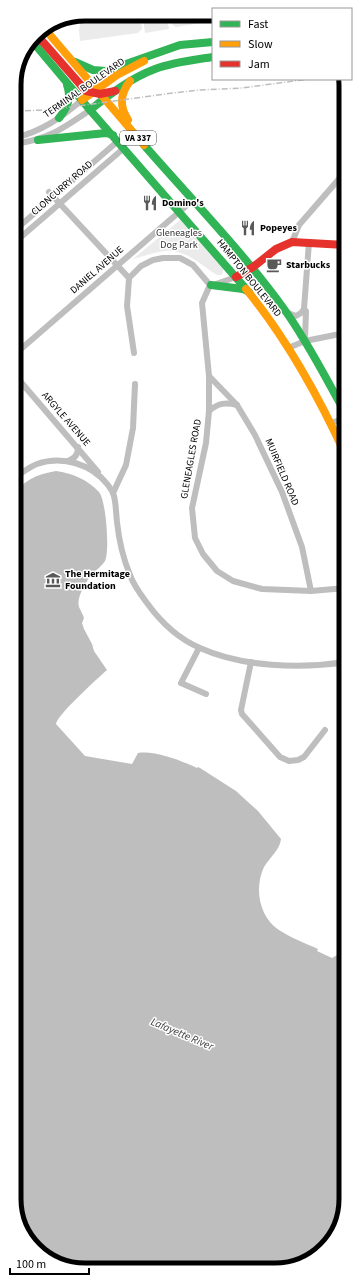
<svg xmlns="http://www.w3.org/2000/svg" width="360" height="1284" font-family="'Source Sans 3',sans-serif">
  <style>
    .green { fill: #ebebeb }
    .water { fill: #bebebe }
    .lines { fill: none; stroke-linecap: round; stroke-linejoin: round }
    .street { stroke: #bebebe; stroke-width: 6 }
    .fast { stroke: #30b455; stroke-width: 8 }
    .slow { stroke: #ff9f0a; stroke-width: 8 }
    .jam { stroke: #e5322d; stroke-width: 8 }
    .rail { stroke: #bebebe; stroke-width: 1.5; stroke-dasharray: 6 2 1 2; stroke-linecap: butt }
    .labels { text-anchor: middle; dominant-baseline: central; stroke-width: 3; stroke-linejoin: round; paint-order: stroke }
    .shield { fill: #fff; stroke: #4c4c4c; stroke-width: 1 }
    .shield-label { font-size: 9px; font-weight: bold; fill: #000 }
    .street-label { font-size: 10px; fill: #000; stroke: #fff }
    .poi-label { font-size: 10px; font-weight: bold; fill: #000; stroke: #fff; text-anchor: start }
    .park-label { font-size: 10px; fill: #323232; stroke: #fff }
    .water-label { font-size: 11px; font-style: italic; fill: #434343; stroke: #fff }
    .rim { fill: none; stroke: #000; stroke-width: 5 }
  </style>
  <rect width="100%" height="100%" fill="#fff"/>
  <g class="green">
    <polygon points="213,17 213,21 176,27 170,23 170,18"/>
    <polygon points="141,18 142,29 138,33 80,41 79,30 81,19"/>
    <polygon points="143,18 167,18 169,29 145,33"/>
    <path d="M180,220L223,269V273L221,275H217C201,265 184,248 164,251C154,253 143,256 133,259Z"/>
  </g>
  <path class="water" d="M56,471C72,473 88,480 99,492C106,500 110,551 105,561C102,566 96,570 92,574C86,582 76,597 79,607C81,611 83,615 84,618L82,623L84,629L92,644L94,651L107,670C98,678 57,715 56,724L85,756L132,764L138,753C155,750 182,761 197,768L198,767L200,768L236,791L258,811L281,839C280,850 269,858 264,867C254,888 259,917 279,930C291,938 305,943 318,949L317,951L332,958L337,955L346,958V1204L328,1246L285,1269H71L32,1246L15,1209L14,491C31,478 35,475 56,471Z"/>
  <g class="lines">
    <g class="street">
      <path d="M14,138C41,132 62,117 82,100"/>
      <path d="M14,144C49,139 62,129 90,110"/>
      <polyline points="49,192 129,278"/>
      <polyline points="14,231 118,141"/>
      <polyline points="292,242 299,225 345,172"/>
      <polyline points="14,243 124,148"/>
      <polyline points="216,284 236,277"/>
      <polyline points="210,285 202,303 209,376 209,411 206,443 192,508 195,538 203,554 217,571 233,581 262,589 311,591 346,588"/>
      <polyline points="288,313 296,316 301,313 304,309"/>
      <polyline points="305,339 306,311 304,309 309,242"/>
      <polyline points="288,348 305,341 345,333"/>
      <polyline points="134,353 127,306 128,293 129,278 141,266 153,260 163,258 180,258 193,265 210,285"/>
      <polyline points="14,355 193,200"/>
      <polyline points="14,374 98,472"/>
      <polyline points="209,376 237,405 255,435 282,492 302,547 311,591"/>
      <path d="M209,411C218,403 226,402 237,405"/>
      <polyline points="331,423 346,418"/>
      <path d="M68,461C75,458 78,455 78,447"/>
      <path d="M14,478C22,473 29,467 37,464C62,455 92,464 108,485C109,487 112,490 113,493C116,500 116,514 117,522C119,541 123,558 130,575C134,586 141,595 147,603C160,621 179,639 200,648C242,667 300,669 346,662"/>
      <polyline points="113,493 126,465 133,428 135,384"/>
      <polyline points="199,648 181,683 206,694"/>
      <polyline points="251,662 241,710 242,714 280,757 289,761 298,760 304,757 325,730"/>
    </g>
    <g class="fast">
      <polyline points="32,41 90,110 246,289"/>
      <polyline points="75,62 93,70 106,71 180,45 213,42"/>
      <path d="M90,110C110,94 131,78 155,69C174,62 194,60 213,57"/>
      <path d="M59,118C67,108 72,98 67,85"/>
      <polyline points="38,140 106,133 113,135"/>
      <path d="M144,145C191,199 242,251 284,309C308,342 326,379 346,414"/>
      <polyline points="211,285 243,289 249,292"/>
    </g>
    <g class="slow">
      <polyline points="44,28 144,145"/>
      <polyline points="82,100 117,75 144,61"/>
      <path d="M128,120C119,106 120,94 130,81"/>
      <path d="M246,289C287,339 319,397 346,456"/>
    </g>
    <g class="jam">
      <polyline points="36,34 86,91 100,94 115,91"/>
      <polyline points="236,277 253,267 276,249 292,242 345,245"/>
    </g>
    <polyline class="rail" points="14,111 48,110 173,93 200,90 242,88 309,79"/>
  </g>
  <defs>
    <g id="restaurant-bare" transform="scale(1.2)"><path d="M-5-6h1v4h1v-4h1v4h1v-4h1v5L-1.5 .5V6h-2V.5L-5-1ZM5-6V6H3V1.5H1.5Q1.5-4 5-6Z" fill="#595959" stroke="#fff" stroke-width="2.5" paint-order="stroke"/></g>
    <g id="cafe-bare" transform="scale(1.2)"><path d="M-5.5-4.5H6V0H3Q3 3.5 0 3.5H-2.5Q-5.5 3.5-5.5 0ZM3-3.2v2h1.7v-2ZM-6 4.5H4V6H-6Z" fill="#595959" stroke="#fff" stroke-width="2.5" paint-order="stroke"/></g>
    <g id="museum-bare" transform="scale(1.2)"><path d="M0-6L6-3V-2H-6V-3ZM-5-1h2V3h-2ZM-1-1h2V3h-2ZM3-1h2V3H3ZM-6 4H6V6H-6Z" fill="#595959" stroke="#fff" stroke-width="2.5" paint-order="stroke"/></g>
  </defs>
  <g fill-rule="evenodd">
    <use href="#restaurant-bare" x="150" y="203"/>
    <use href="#restaurant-bare" x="248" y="228"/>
    <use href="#cafe-bare" x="274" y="265"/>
    <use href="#museum-bare" x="53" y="580"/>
  </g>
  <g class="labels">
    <rect class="shield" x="120" y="131" width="36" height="14" rx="3"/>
    <g class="shield-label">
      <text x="138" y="138">VA 337</text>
    </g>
    <g class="street-label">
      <text transform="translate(84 88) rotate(-35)">TERMINAL BOULEVARD</text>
      <text transform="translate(62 188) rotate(-41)">CLONCURRY ROAD</text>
      <text transform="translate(97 270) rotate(-41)">DANIEL AVENUE</text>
      <text transform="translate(249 278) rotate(51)">HAMPTON BOULEVARD</text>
      <text transform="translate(66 419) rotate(49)">ARGYLE AVENUE</text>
      <text transform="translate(191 459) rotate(-80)">GLENEAGLES ROAD</text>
      <text transform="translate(282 472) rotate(67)">MUIRFIELD ROAD</text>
    </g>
    <g class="poi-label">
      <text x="162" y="203">Domino's</text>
      <text x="260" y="228">Popeyes</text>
      <text x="286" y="265">Starbucks</text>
      <text x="65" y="574">The Hermitage<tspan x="65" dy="12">Foundation</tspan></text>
    </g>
    <g class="park-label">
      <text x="179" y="233">Gleneagles<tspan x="179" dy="12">Dog Park</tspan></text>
    </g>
    <g class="water-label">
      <text transform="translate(182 1034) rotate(23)">Lafayette River</text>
    </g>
  </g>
  <path d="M0 0H360V1284H0ZM85 21H275A64 64 0 0 1 339 85V1199A64 64 0 0 1 275 1263H85A64 64 0 0 1 21 1199V85A64 64 0 0 1 85 21Z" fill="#fff" fill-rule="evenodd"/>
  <path class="rim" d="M85 21H275A64 64 0 0 1 339 85V1199A64 64 0 0 1 275 1263H85A64 64 0 0 1 21 1199V85A64 64 0 0 1 85 21Z"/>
  <rect x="212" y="8" width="140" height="72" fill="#ffffff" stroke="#999999"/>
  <rect x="220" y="21" width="20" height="6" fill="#30b455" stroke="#999999"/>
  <text x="248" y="28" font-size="12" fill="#000000">Fast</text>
  <rect x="220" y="41" width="20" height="6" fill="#ff9f0a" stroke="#999999"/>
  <text x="248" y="48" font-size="12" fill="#000000">Slow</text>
  <rect x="220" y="61" width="20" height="6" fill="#e5322d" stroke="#999999"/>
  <text x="248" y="68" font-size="12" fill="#000000">Jam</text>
  <path d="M10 1268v6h79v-6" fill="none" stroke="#000000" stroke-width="2"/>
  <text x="16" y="1268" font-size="12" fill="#000000" stroke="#ffffff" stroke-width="3" paint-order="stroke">100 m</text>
</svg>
